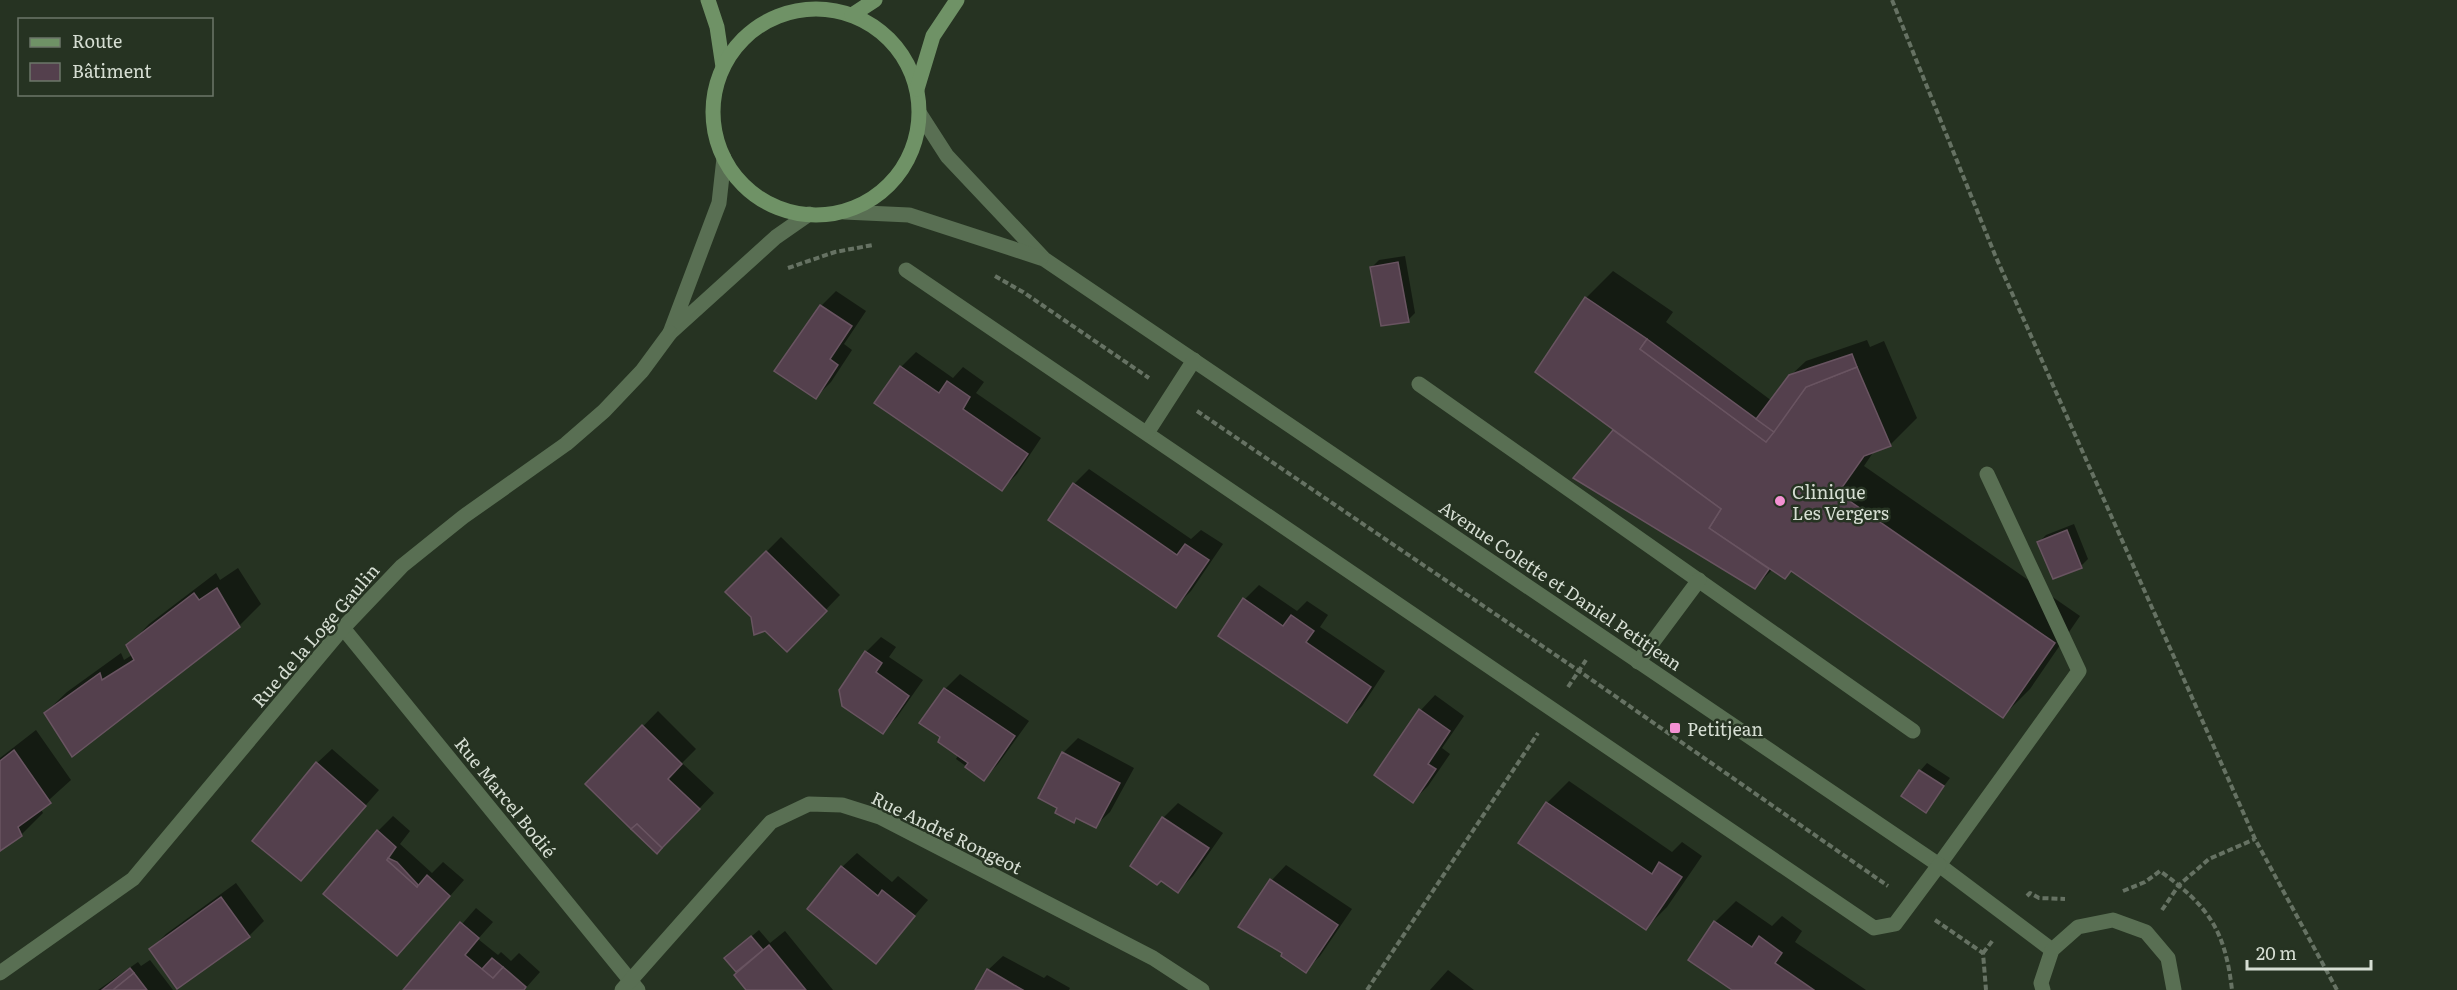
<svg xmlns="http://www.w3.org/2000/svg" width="2457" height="990" font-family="Literata,serif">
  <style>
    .shadow { fill: #0007 }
    .building { fill: #54404d; stroke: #695461; stroke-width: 1.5 }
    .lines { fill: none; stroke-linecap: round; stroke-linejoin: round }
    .path { stroke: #667263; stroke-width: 4; stroke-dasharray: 6 3; stroke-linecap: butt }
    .lane { stroke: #596f53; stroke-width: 15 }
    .street { stroke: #596f53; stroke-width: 15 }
    .secondary { stroke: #6f9266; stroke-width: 15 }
    .poi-dot { fill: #f491d3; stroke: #263322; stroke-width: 2 }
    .labels { text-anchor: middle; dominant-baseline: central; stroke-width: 5; stroke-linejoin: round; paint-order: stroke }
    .poi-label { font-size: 18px; fill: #d6ded3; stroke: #263322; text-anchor: start }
    .street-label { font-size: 18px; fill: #d6ded3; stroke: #263322 }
  </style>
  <rect width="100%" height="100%" fill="#263322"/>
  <g class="shadow">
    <polygon points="1405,256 1415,313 1408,320 1372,267 1379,260"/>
    <polygon points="1613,271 1673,312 1666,322 1772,401 1790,376 1806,361 1867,340 1870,347 1884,341 1917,418 1890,445 1874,451 1864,466 2080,616 2030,689 2003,716 1792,570 1785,578 1773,569 1755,587 1575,477 1615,429 1537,372 1586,298"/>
    <polygon points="836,291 866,311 844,344 852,350 831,382 816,397 821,306"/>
    <polygon points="916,352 953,378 963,367 984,382 976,393 1041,438 1017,474 1002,489 901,367"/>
    <polygon points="1089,469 1191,539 1201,530 1223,544 1191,591 1176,606 1074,484"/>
    <polygon points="2074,524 2088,559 2081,566 2039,542 2046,535"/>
    <polygon points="781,537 840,595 787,650 727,592"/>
    <polygon points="238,568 261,604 239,626 73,755 45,713 67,692 121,653 124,660 132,655 128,646 149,624 216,573 220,580"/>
    <polygon points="1259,585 1297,611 1307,601 1328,615 1320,627 1385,671 1362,706 1347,721 1245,599"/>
    <polygon points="881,637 896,647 889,657 923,680 897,717 882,732 841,690 866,652"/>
    <polygon points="960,674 1029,721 998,764 984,779 956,759 959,754 942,737 921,723 945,689"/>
    <polygon points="1435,695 1464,716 1442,748 1450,754 1428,786 1413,801 1376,775 1421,710"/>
    <polygon points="658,711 696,749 682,763 714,793 677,832 587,784"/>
    <polygon points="36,730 71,780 40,808 43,813 21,835 0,849 0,758"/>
    <polygon points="1078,738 1134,768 1110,812 1095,826 1078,817 1074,821 1058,807 1063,753"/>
    <polygon points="332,749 379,790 301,879 317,763"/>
    <polygon points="1927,763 1950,778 1925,811 1920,771"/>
    <polygon points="1569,781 1672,852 1682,842 1702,856 1667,907 1646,928 1521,842 1547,803"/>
    <polygon points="1178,803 1223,833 1193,876 1178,891 1161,879 1132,865 1163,818"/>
    <polygon points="393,816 410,831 400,844 432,873 443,862 464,880 412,939 378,831"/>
    <polygon points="857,853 892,882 898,876 928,900 875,962 842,867"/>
    <polygon points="1286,865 1352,909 1320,956 1305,971 1284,953 1240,926 1272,880"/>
    <polygon points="236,883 264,921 249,936 151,949 166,934"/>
    <polygon points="1736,901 1772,926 1782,916 1802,931 1795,942 1866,990 1735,990 1715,922"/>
    <polygon points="476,908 493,922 478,939 498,955 501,952 511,961 519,953 540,972 524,990 405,990"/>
    <polygon points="759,930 770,943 785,931 833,990 748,990 726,958"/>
    <polygon points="1003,956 1044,978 1047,975 1070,988 1069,990 977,990 988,970"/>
    <polygon points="150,960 173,990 98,990 138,962 141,966"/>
    <polygon points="1448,970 1474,990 1430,990"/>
  </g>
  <g class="building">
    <polygon points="1398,262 1409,322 1381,326 1370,267"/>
    <polygon points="1585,297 1647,339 1640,349 1766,442 1806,387 1857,367 1891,446 1864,456 1838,493 2055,643 2003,718 1791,571 1785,579 1709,528 1721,509 1535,372"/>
    <polygon points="820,305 852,326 830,359 838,365 816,399 774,371"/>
    <polygon points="1647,339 1774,432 1766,442 1640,349"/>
    <polygon points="1852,354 1857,367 1806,387 1774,432 1756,419 1789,375"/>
    <polygon points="900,366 939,393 947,381 970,397 963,409 1028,454 1002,491 874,403"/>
    <polygon points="1613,430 1721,509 1709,528 1769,569 1755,589 1573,478"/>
    <polygon points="1073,483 1177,555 1185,544 1209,560 1176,608 1048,520"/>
    <polygon points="2067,530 2082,568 2053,579 2037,542"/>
    <polygon points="766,551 827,611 787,652 765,631 754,635 751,617 725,592"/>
    <polygon points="217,588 240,627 72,757 44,713 100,673 102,680 134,660 126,645 194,593 199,600"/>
    <polygon points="1243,598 1283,626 1291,615 1314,631 1306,642 1371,687 1347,723 1218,636"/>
    <polygon points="865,651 882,663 876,672 909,696 883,734 842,706 839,690"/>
    <polygon points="944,688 1015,736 984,781 965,767 968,763 938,742 940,737 919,723"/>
    <polygon points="1419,709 1450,731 1428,764 1436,769 1413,803 1374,775"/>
    <polygon points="642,725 682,764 668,779 700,809 662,848 637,824 631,829 585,784"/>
    <polygon points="14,750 51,803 18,827 22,836 0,851 0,761"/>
    <polygon points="1062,752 1120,783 1096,828 1076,818 1074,823 1055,813 1057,808 1038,798"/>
    <polygon points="316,762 366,806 301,881 252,841"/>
    <polygon points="1919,770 1944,786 1926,813 1901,796"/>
    <polygon points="1546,802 1652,874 1659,862 1682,877 1646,930 1518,843"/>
    <polygon points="1162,817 1209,848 1178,893 1161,881 1157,885 1130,866"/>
    <polygon points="637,824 662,848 657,854 631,829"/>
    <polygon points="377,830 396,847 387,860 417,887 427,875 450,896 397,956 323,894"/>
    <polygon points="388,858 397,862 418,885 417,887 387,860"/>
    <polygon points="841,866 878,896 882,890 915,916 876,964 807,909"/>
    <polygon points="1270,879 1338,925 1306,973 1281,956 1282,953 1238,927"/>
    <polygon points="221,897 250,937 177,989 149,949"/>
    <polygon points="1714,921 1752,947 1759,936 1782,953 1775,963 1814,990 1732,990 1688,960"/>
    <polygon points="460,922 479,938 465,955 493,978 503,967 526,987 524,990 403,990"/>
    <polygon points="751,936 763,950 736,972 724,958"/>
    <polygon points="769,945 806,990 746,990 734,975"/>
    <polygon points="492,958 503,967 493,978 482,969"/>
    <polygon points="130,968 134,973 113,990 102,990"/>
    <polygon points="987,969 1014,985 1023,990 975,990"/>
    <polygon points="134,973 147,990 113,990"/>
  </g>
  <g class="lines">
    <g class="path">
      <polyline points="1892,0 1995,255 2255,839 2337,990"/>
      <polyline points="788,268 835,252 873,245"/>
      <polyline points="995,276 1023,292 1149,378"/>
      <polyline points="1197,411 1579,671 1888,886"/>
      <polyline points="1568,687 1586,660"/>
      <path d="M2123,891L2145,882L2160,871C2208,906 2225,929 2232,990"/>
      <polyline points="2027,896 2030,893 2039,898 2065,899"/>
      <polyline points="2162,910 2179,885 2209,859 2255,839"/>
      <polyline points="1935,920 1983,953 1986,990"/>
      <polyline points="1983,953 1993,940"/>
      <polyline points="1367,990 1538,733"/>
    </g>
    <g class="lane">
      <polyline points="1419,384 1913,731"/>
      <polyline points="1638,662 1699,580"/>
      <polyline points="1939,865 2079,671 1987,474"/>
    </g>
    <g class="street">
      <polyline points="920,114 947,156 1044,259 1939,865 2052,950"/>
      <polyline points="724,158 719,203 670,333 776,237 809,214"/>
      <polyline points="844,212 909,215 1041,258"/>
      <polyline points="906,270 1874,928 1895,924 1939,865"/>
      <polyline points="1147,433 1194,360"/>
      <polyline points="343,628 638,990"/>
      <polyline points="0,973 133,879 343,628 402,566 463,517 566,444 604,411 642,371 670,333"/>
      <polyline points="622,990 771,822 809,804 842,805 880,817 1153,958 1202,990"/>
      <polyline points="2043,990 2041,983 2052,950 2078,927 2113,920 2146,932 2168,958 2174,990"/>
    </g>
    <g class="secondary">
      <polyline points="708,0 717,27 723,67"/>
      <circle cx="816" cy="112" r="103"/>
      <polyline points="852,15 875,0"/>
      <polyline points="917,89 933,36 957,0"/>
    </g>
  </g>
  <g class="poi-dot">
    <circle cx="1780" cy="501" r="6"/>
    <rect x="1669" y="722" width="12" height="12" rx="3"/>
  </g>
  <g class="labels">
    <g class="poi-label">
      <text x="1792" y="491">Clinique<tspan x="1792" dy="21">Les Vergers</tspan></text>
      <text x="1687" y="728">Petitjean</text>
    </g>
    <g class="street-label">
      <text transform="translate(1561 585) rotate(34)">Avenue Colette et Daniel Petitjean</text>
      <text transform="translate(315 635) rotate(-49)">Rue de la Loge Gaulin</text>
      <text transform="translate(506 797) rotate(51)">Rue Marcel Bodié</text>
      <text transform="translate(947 832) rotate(26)">Rue André Rongeot</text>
    </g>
  </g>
  <rect x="18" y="18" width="195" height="78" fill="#263322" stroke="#6c7769" stroke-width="1.5"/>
  <rect x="30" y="38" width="30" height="9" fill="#6f9266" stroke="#6c7769" stroke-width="1.5"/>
  <text x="72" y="48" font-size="18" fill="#d6ded3">Route</text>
  <rect x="30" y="63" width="30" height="18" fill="#54404d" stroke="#6c7769" stroke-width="1.5"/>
  <text x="72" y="78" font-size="18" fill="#d6ded3">Bâtiment</text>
  <path d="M2247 960v9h124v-9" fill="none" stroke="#d6ded3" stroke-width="3"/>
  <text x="2256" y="960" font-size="18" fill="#d6ded3" stroke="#263322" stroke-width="4.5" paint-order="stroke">20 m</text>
</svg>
